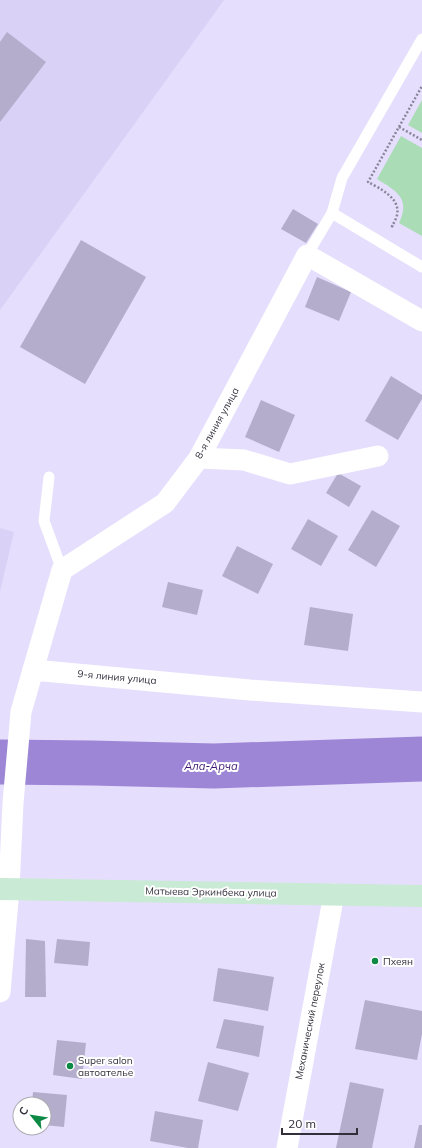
<svg xmlns="http://www.w3.org/2000/svg" width="422" height="1148" font-family="Mulish,sans-serif">
  <style>
    .built { fill: #dad1f7 }
    .green { fill: #aadcb5 }
    .lines { fill: none; stroke-linecap: round; stroke-linejoin: round }
    .river { stroke: #9d86d6; stroke-width: 45 }
    .building { fill: #b4adcb }
    .path { stroke: #8b859b; stroke-width: 2.5; stroke-dasharray: 2 2; stroke-linecap: butt }
    .service { stroke: #fff; stroke-width: 11 }
    .minor { stroke: #fff; stroke-width: 21 }
    .secondary { stroke: #c9ead4; stroke-width: 22 }
    .poi-dot { fill: #0c8944; stroke: #fff; stroke-width: 1.5 }
    .labels { text-anchor: middle; dominant-baseline: central; stroke-width: 4; stroke-linejoin: round; paint-order: stroke }
    .street-label { font-size: 10px; fill: #322f3b; stroke: #fff }
    .poi-label { font-size: 10px; fill: #322f3b; stroke: #fff; text-anchor: start }
    .water-label { font-size: 11px; font-style: italic; fill: #3e1574; stroke: #fff }
  </style>
  <rect width="100%" height="100%" fill="#e6defd"/>
  <g class="built">
    <polygon points="0,0 224,0 0,310"/>
    <polygon points="0,528 14,532 0,592"/>
  </g>
  <g class="green">
    <polygon points="422,100 422,133 408,125"/>
    <path d="M401,136L422,148V236L399,223C411,198 396,191 377,179Z"/>
  </g>
  <g class="lines">
    <polyline class="river" points="0,762 92,763 214,766 422,759"/>
  </g>
  <g class="building">
    <polygon points="7,32 46,62 0,122 0,42"/>
    <polygon points="293,209 318,224 306,243 281,229"/>
    <polygon points="81,240 146,277 85,384 20,347"/>
    <polygon points="317,277 351,292 339,321 305,307"/>
    <polygon points="391,376 422,395 422,399 398,440 365,421"/>
    <polygon points="261,400 295,415 279,452 245,437"/>
    <polygon points="338,473 361,486 349,507 326,493"/>
    <polygon points="372,510 400,526 376,567 348,550"/>
    <polygon points="308,519 338,536 321,566 291,549"/>
    <polygon points="237,546 273,564 258,594 222,576"/>
    <polygon points="168,582 203,590 197,615 162,607"/>
    <polygon points="310,607 353,614 348,651 304,645"/>
    <polygon points="26,939 45,941 46,997 25,997"/>
    <polygon points="57,939 90,942 88,966 54,963"/>
    <polygon points="218,968 274,977 268,1011 213,1001"/>
    <polygon points="365,1000 422,1011 422,1034 417,1060 355,1049"/>
    <polygon points="224,1019 264,1026 259,1057 216,1048"/>
    <polygon points="57,1040 86,1043 82,1079 53,1075"/>
    <polygon points="208,1062 249,1073 238,1111 198,1101"/>
    <polygon points="350,1082 384,1089 372,1148 336,1148"/>
    <polygon points="33,1092 67,1095 64,1127 44,1125 44,1104 32,1104"/>
    <polygon points="155,1111 203,1120 198,1148 188,1148 150,1141"/>
    <polygon points="419,1125 422,1125 422,1148 414,1148"/>
  </g>
  <g class="lines">
    <g class="path">
      <polyline points="399,127 422,140"/>
      <path d="M393,227L392,226C394,223 396,219 397,215C401,198 379,188 368,182L422,86"/>
    </g>
    <g class="service">
      <polyline points="332,213 422,267"/>
      <polyline points="307,255 332,213 342,178 422,39"/>
      <polyline points="49,477 44,521 62,570"/>
    </g>
    <g class="minor">
      <polyline points="199,458 244,460 290,474 378,456"/>
      <polyline points="33,670 62,570 165,503 199,458 307,255 422,321"/>
      <polyline points="0,992 9,889 13,803 21,712 33,670 250,690 422,702"/>
      <polyline points="287,1148 334,894"/>
    </g>
    <polyline class="secondary" points="0,889 422,896"/>
  </g>
  <g class="poi-dot">
    <circle cx="375" cy="961" r="4"/>
    <circle cx="70" cy="1066" r="4"/>
  </g>
  <g class="labels">
    <g class="street-label">
      <text transform="translate(217 423) rotate(-61)">8-я линия улица</text>
      <text transform="translate(117 677) rotate(5)">9-я линия улица</text>
      <text transform="translate(211 892) rotate(1)">Матыева Эркинбека улица</text>
      <text transform="translate(310 1021) rotate(-79)">Механический переулок</text>
    </g>
    <g class="poi-label">
      <text x="383" y="961">Пхеян</text>
      <text x="78" y="1060">Super salon<tspan x="78" dy="12">автоателье</tspan></text>
    </g>
    <g class="water-label">
      <text x="211" y="766">Ала-Арча</text>
    </g>
  </g>
  <g transform="translate(32 1116) rotate(300)"><circle r="19" fill="#ffffff" stroke="#adacb1"/>
  <path d="M0-3L7 15L0 10L-7 15Z" fill="#0c8944"/>
  <text y="-6" font-size="11" font-weight="bold" text-anchor="middle" fill="#322f3b">С</text>
  </g>
  <path d="M282 1128v6h75v-6" fill="none" stroke="#322f3b" stroke-width="2"/>
  <text x="288" y="1128" font-size="12" fill="#322f3b" stroke="#ffffff" stroke-width="3" paint-order="stroke">20 m</text>
</svg>
